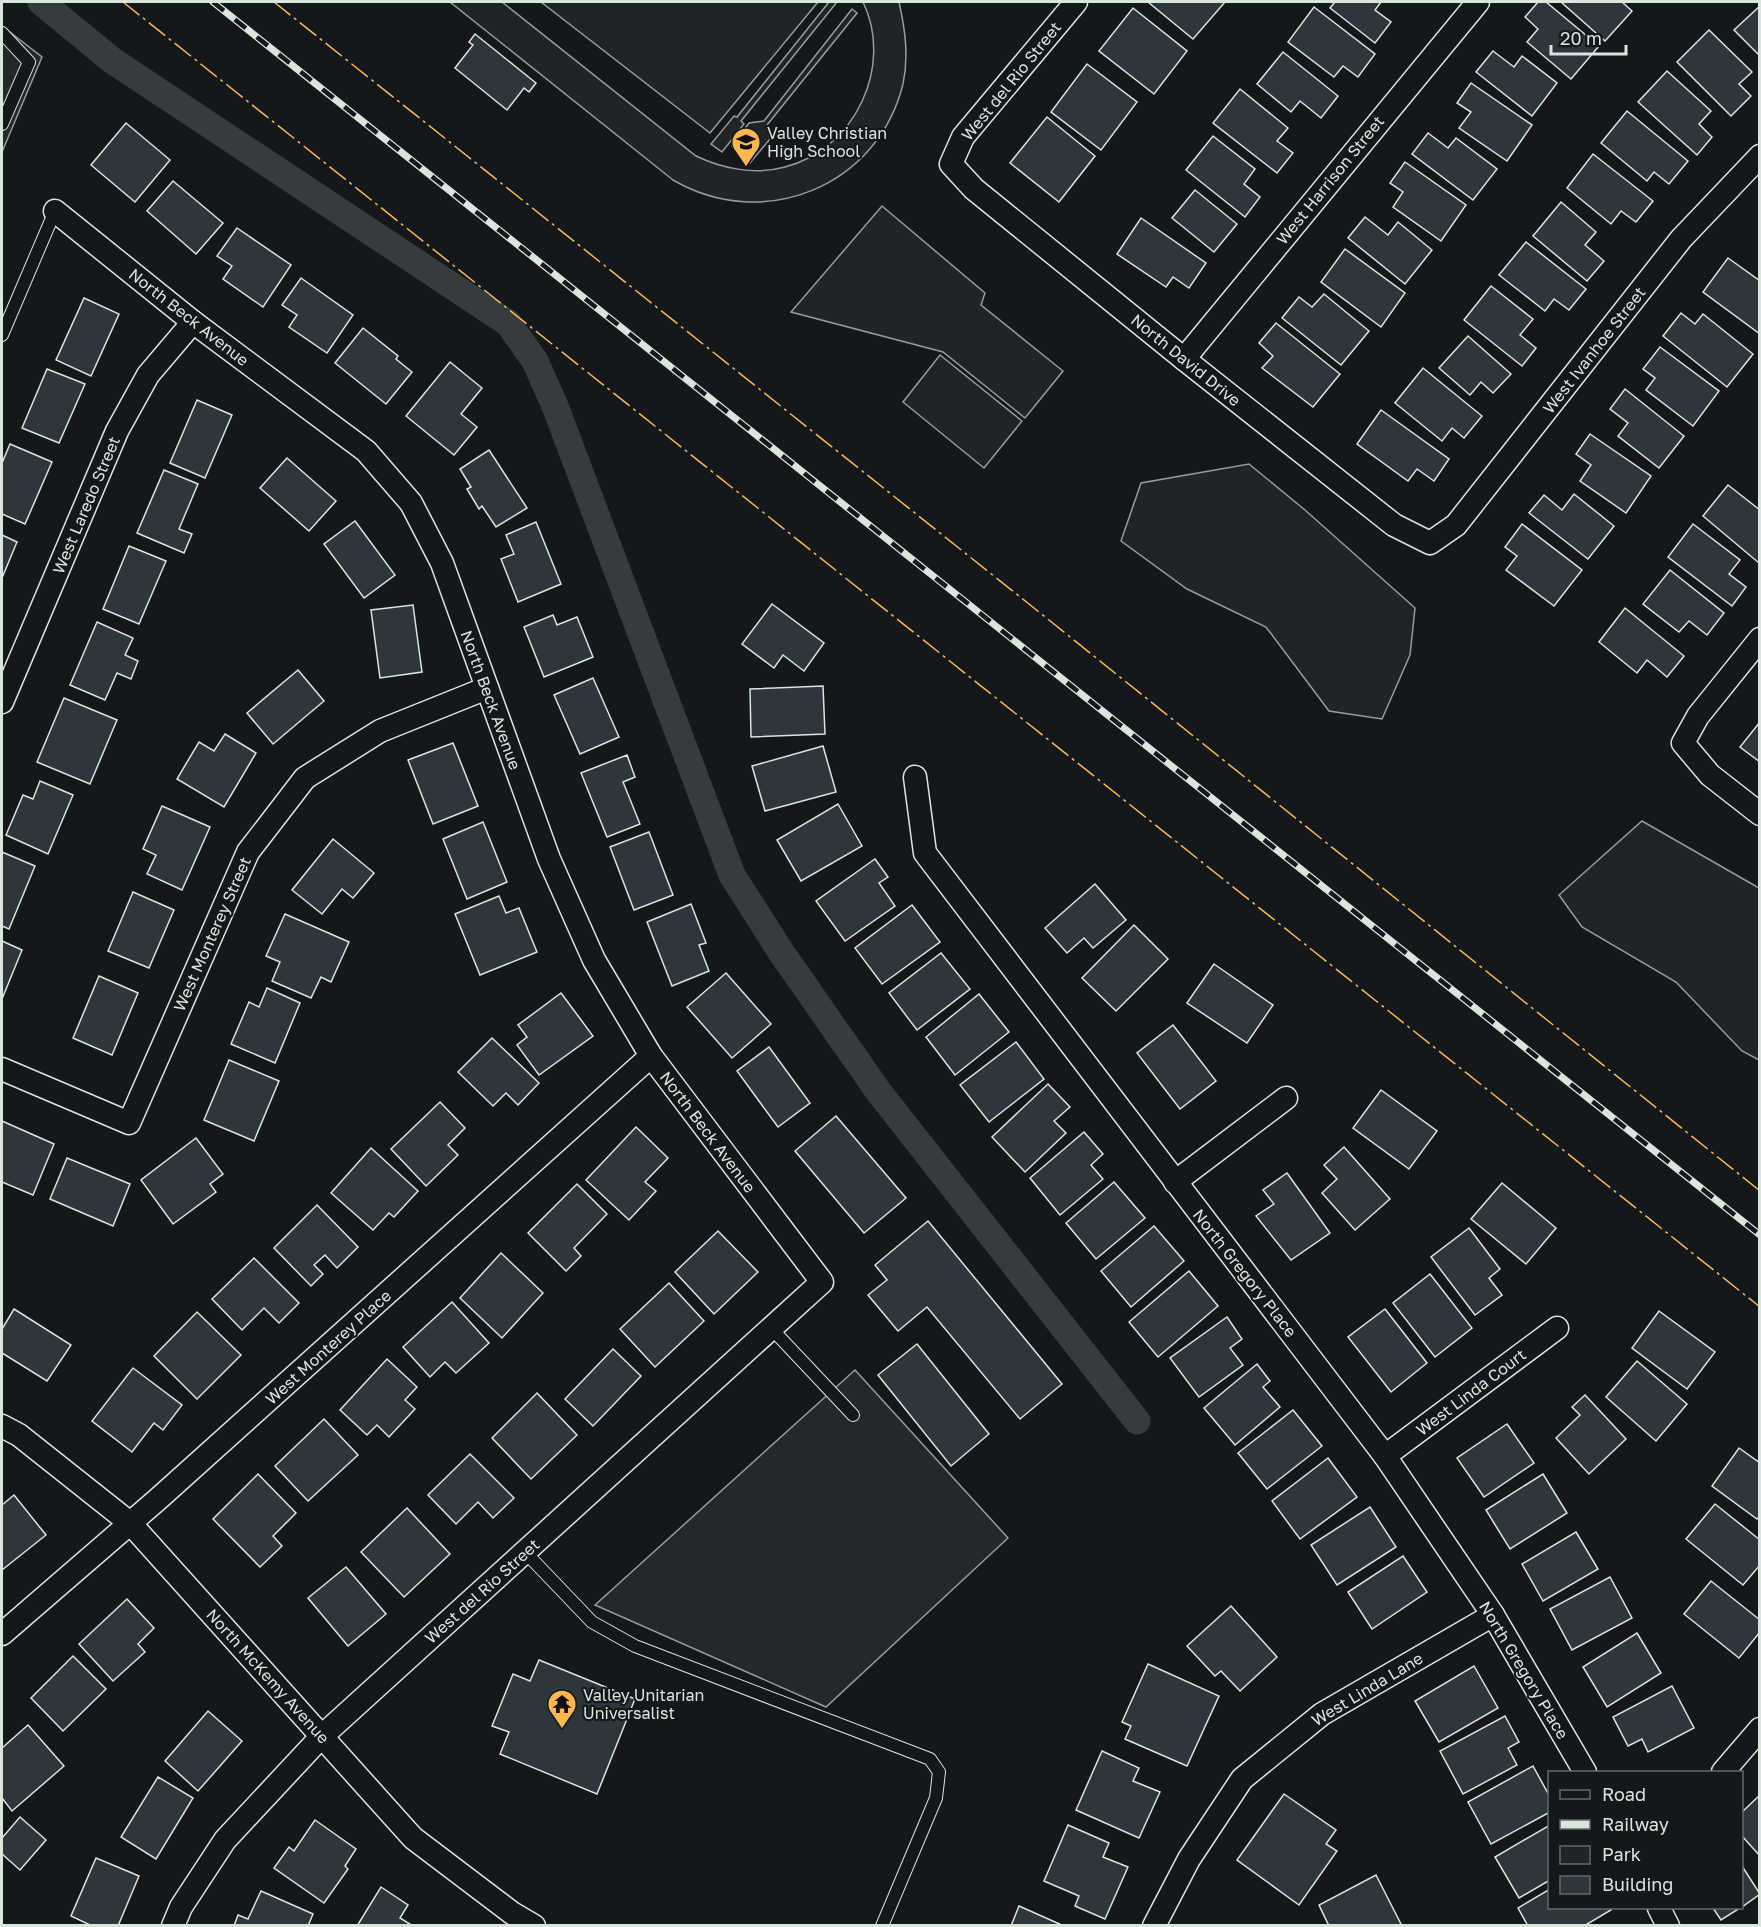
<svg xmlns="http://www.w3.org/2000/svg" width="1761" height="1927" font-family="'Golos Text',sans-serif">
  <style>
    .green { fill: #202428; stroke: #939e99; stroke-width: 1.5 }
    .parking { fill: #24282b; stroke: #939e99; stroke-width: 1.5 }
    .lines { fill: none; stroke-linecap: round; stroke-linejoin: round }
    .canal { stroke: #363b3e; stroke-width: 27 }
    .building { fill: #2c363c; stroke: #d8e6dc; stroke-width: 1.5 }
    .service-casing { stroke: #d8e6dc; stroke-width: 14 }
    .minor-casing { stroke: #d8e6dc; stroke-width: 25 }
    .service { stroke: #14181c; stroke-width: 12 }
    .minor { stroke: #14181c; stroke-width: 22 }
    .rail-casing { stroke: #d8e6dc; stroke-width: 7 }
    .rail { stroke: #14181c; stroke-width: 4.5; stroke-dasharray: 14; stroke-linecap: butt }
    .power { stroke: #ffb74d; stroke-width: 1.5; stroke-dasharray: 21 4.5 3 4.5; stroke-linecap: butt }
    .labels { text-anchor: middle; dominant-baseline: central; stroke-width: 4.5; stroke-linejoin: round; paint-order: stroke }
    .street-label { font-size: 16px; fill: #d8e6dc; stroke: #14181c }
    .poi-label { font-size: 16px; fill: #d8e6dc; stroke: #14181c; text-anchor: start }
  </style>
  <rect width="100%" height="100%" fill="#14181c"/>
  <g class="green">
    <path d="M450,2H502L696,156C723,169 756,175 785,167C855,149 894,66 863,2H899C905,29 909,56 903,84C878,186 764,233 673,180Z"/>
    <polygon points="541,2 818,2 710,133"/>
    <polygon points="829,2 837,2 741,121 744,124 722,152 711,144 734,116 737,117"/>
    <polygon points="852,9 857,13 767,125 770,139 750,163 732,146 749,123 764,121"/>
    <polygon points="882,206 985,293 981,305 1063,371 1025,418 943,352 791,312"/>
    <polygon points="940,355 1022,421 984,468 903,402"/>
    <polygon points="1249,464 1305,510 1415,608 1410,655 1382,719 1329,711 1266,627 1187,589 1121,541 1141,483"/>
    <polygon points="1642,821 1759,888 1759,1060 1742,1051 1676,982 1582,927 1559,895"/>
  </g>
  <g class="parking">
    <polygon points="2,26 42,57 2,152"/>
    <polygon points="855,1370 1008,1538 826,1707 595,1605"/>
  </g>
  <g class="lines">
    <polyline class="canal" points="41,2 113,61 508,323 535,361 555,406 732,875 781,952 878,1091 1137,1421"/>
  </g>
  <g class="building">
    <polygon points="1148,2 1225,2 1193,39"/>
    <polygon points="1335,2 1381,2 1375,10 1391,22 1375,43 1330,8"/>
    <polygon points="1538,2 1546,2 1599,46 1571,79 1527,42 1538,29 1525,17"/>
    <polygon points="1561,2 1622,2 1632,11 1605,41"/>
    <polygon points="1760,6 1760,56 1734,30"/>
    <polygon points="1314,7 1375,54 1358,77 1343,66 1334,77 1288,42"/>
    <polygon points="1133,8 1187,51 1154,94 1099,51"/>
    <polygon points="1709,30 1752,72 1739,84 1751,96 1731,116 1677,62"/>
    <polygon points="475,34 536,83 529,92 524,88 507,110 455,68 473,45 469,42"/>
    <polygon points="1493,51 1514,67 1522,56 1557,83 1532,116 1476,72"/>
    <polygon points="1283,52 1338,96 1321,118 1300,101 1291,112 1257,84"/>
    <polygon points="1087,64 1137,102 1101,150 1051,112"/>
    <polygon points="1667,71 1711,111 1699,124 1712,137 1697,155 1638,102"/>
    <polygon points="1471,83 1532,125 1507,161 1459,128 1471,112 1457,103"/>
    <polygon points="1240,89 1288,128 1277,141 1293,153 1277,173 1213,123"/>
    <polygon points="1627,111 1688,161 1669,184 1654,172 1647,181 1601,143"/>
    <polygon points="1047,117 1095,156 1059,202 1010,163"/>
    <polygon points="126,123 170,160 135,202 91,165"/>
    <polygon points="1428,133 1448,148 1456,138 1497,169 1473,200 1412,154"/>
    <polygon points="1213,136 1255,169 1244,184 1260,197 1245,217 1186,170"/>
    <polygon points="1593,154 1653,201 1636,222 1621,211 1611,224 1567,188"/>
    <polygon points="1405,162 1466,205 1441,241 1393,207 1403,192 1390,183"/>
    <polygon points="173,181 223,223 196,254 147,211"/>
    <polygon points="1195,190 1237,224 1214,252 1172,218"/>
    <polygon points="1561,202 1596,232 1585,245 1604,261 1587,281 1533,236"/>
    <polygon points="1365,217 1388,235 1398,222 1432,250 1405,284 1348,238"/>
    <polygon points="1141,218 1206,263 1189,288 1173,277 1166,287 1117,254"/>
    <polygon points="237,228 291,265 263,307 223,279 232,266 217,256"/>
    <polygon points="1526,242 1586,289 1569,310 1554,299 1545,311 1499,275"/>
    <polygon points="1345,249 1405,293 1381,327 1321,282"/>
    <polygon points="1728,258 1760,281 1760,334 1703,292"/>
    <polygon points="301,278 353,315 327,353 289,327 297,315 282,305"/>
    <polygon points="1491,286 1533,319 1520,335 1536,348 1522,366 1464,320"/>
    <polygon points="1324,294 1369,331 1341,365 1282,318 1299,297 1312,307"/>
    <polygon points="84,298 119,314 91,376 56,360"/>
    <polygon points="1681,313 1695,324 1703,314 1753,354 1727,387 1663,336"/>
    <polygon points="1276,323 1340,374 1313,407 1262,368 1273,356 1259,343"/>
    <polygon points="363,328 398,356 396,359 412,372 386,404 335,363"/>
    <polygon points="1468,336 1511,374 1493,393 1481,382 1470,395 1439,368"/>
    <polygon points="1660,347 1719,391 1693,426 1646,390 1655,378 1643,369"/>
    <polygon points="450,362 482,388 461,414 477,427 454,455 406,416"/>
    <polygon points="1423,368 1482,416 1464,438 1452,428 1442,441 1395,403"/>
    <polygon points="47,369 85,384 59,443 22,428"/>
    <polygon points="1625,389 1684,436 1659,468 1618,436 1628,423 1610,409"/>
    <polygon points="197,400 232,415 205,478 170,463"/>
    <polygon points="1381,410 1449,459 1434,481 1417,469 1408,481 1357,444"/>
    <polygon points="1590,434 1651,476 1626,513 1580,481 1591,465 1576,454"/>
    <polygon points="10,444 52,462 25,524 2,514 2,463"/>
    <polygon points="489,450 527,508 496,527 482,506 479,509 467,489 471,487 460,469"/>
    <polygon points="287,458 336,501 309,531 260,488"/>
    <polygon points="164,470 198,484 179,529 192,534 184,553 137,533"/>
    <polygon points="1728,485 1760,510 1759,563 1703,516"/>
    <polygon points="1574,494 1614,526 1588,559 1529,513 1544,495 1562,510"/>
    <polygon points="355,521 395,575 364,598 324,544"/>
    <polygon points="536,522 561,584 518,602 501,559 514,554 506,535"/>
    <polygon points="1522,524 1582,570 1554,606 1506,570 1517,556 1505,547"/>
    <polygon points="1693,524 1740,560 1729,574 1746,587 1732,606 1668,557"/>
    <polygon points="2,535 17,542 2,578"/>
    <polygon points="129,546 166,561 139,624 103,609"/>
    <polygon points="1670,570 1724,613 1707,635 1689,621 1679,632 1643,604"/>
    <polygon points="772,604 824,643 804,671 783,655 774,668 742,644"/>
    <polygon points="413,605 422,672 380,678 371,610"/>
    <polygon points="1625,608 1684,656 1667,677 1647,660 1637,673 1599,642"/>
    <polygon points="553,615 557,625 577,617 593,657 544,677 524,627"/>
    <polygon points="97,622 133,638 125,655 138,661 131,679 117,673 105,700 70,685"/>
    <polygon points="298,670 324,701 273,744 247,713"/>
    <polygon points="593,678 619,737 580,754 554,695"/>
    <polygon points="823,686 825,734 751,737 750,689"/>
    <polygon points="64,698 117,720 90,784 37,762"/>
    <polygon points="1760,722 1760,762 1740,747"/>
    <polygon points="225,734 256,753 224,807 177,779 199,742 214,751"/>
    <polygon points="453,743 478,806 433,824 408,760"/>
    <polygon points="823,746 836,792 765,811 752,766"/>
    <polygon points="627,755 635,777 623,782 640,824 607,837 581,773"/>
    <polygon points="40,781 73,795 48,854 6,835 23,795 33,799"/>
    <polygon points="838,804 862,846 801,881 777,840"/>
    <polygon points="162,806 210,827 182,890 147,874 156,855 143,849"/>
    <polygon points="483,822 507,882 467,899 443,839"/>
    <polygon points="649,832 673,895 634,910 610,847"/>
    <polygon points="333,839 374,873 353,898 342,889 322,914 292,890"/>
    <polygon points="2,852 35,866 9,929 2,926"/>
    <polygon points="875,859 888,877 879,883 895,906 845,941 816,901"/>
    <polygon points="1095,884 1126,920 1093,948 1084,938 1067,953 1045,928"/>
    <polygon points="133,892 174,910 149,968 108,951"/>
    <polygon points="499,896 506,913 519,908 537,952 480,975 455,914"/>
    <polygon points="691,904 706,943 699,945 709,971 672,986 647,922"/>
    <polygon points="912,905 940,942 882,984 855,948"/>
    <polygon points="285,914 349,942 331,982 321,977 311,998 272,981 280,962 266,956"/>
    <polygon points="1134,925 1168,959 1116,1011 1082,978"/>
    <polygon points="2,941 22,950 2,999"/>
    <polygon points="941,953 970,989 917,1030 889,993"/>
    <polygon points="1214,964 1273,1005 1247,1043 1187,1003"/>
    <polygon points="726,973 771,1024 732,1058 687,1007"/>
    <polygon points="99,976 138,993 112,1055 73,1038"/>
    <polygon points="267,988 300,1003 275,1063 231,1044 249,1002 259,1007"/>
    <polygon points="561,993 593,1036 539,1075 517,1045 527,1037 518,1025"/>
    <polygon points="979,994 1009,1032 955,1075 926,1037"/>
    <polygon points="1173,1025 1216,1081 1180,1109 1137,1053"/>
    <polygon points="492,1038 539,1083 518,1105 506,1093 493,1106 458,1072"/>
    <polygon points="1016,1042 1044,1079 989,1122 960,1085"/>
    <polygon points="769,1047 810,1103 778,1127 737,1071"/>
    <polygon points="229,1060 279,1081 254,1141 204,1120"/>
    <polygon points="1048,1084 1070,1107 1054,1121 1066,1133 1025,1172 992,1137"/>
    <polygon points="1381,1090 1437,1131 1409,1169 1353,1128"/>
    <polygon points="440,1102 465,1128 448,1145 458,1155 426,1186 391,1149"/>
    <polygon points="836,1116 906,1198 864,1233 795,1151"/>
    <polygon points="2,1121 54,1144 33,1195 2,1182"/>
    <polygon points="636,1127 668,1158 645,1182 656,1191 629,1220 586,1180"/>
    <polygon points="1084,1132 1103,1154 1091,1165 1103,1179 1060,1215 1030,1178"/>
    <polygon points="196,1138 223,1174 210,1184 216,1192 173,1224 141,1180"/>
    <polygon points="1344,1147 1390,1199 1355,1230 1322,1193 1337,1179 1324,1165"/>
    <polygon points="371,1148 418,1191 394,1217 389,1213 373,1230 331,1193"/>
    <polygon points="67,1158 130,1184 113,1226 50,1199"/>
    <polygon points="1287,1173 1330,1233 1291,1260 1256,1216 1274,1204 1263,1190"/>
    <polygon points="1114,1182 1145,1218 1096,1259 1066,1223"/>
    <polygon points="1502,1183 1556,1228 1526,1264 1471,1219"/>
    <polygon points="577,1184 607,1214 574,1248 581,1256 566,1271 528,1233"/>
    <polygon points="317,1205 358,1247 337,1268 325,1255 314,1265 323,1274 311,1286 274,1248"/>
    <polygon points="928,1221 1062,1384 1020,1419 927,1307 898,1331 868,1295 887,1280 875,1265"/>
    <polygon points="1154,1226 1184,1261 1131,1307 1101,1271"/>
    <polygon points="1469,1228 1500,1269 1489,1278 1502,1295 1475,1315 1431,1257"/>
    <polygon points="718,1231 758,1272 714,1314 675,1272"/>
    <polygon points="501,1253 543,1293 502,1338 460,1298"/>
    <polygon points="254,1258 299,1303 279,1323 264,1308 242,1330 212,1299"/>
    <polygon points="1189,1271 1218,1306 1158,1357 1129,1322"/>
    <polygon points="1430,1274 1472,1328 1435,1357 1393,1303"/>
    <polygon points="669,1283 704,1321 655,1367 620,1329"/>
    <polygon points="452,1302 489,1343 456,1373 445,1362 430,1377 403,1347"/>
    <polygon points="14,1309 71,1345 47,1381 2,1353 2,1329"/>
    <polygon points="1385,1309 1427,1363 1391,1392 1348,1337"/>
    <polygon points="1659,1311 1715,1352 1687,1389 1632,1348"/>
    <polygon points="197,1312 241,1355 197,1399 154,1356"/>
    <polygon points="1227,1317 1242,1339 1230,1348 1243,1365 1199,1397 1170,1358"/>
    <polygon points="917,1344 989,1434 951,1466 878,1375"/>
    <polygon points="613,1349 641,1376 593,1426 565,1399"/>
    <polygon points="387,1359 417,1387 405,1400 415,1409 389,1437 377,1425 367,1435 340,1410"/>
    <polygon points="1637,1361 1687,1404 1656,1441 1606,1397"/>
    <polygon points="1257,1364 1270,1381 1263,1387 1280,1407 1235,1445 1204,1408"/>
    <polygon points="133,1368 182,1405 163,1430 154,1423 132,1452 92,1421"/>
    <polygon points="537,1393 577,1435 531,1479 492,1438"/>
    <polygon points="1585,1395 1626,1439 1589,1474 1556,1438 1580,1415 1572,1407"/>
    <polygon points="1293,1410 1322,1446 1267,1489 1238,1453"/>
    <polygon points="324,1419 358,1455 308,1501 275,1466"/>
    <polygon points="1507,1424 1534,1463 1484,1497 1457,1458"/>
    <polygon points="1739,1448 1760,1463 1760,1516 1757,1519 1712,1486"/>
    <polygon points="470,1454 514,1498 493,1518 478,1502 456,1524 428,1495"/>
    <polygon points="1328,1458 1357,1497 1300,1539 1272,1501"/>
    <polygon points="258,1474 296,1513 273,1536 282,1546 260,1567 213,1519"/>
    <polygon points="1543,1474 1567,1513 1510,1549 1486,1510"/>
    <polygon points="14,1495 46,1535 2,1570 2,1505"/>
    <polygon points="1715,1504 1760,1540 1760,1565 1743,1585 1686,1539"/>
    <polygon points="1370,1507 1396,1547 1337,1585 1311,1545"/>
    <polygon points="407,1508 450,1554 404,1597 361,1552"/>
    <polygon points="1576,1532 1598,1569 1543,1601 1522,1564"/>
    <polygon points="1403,1556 1427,1592 1372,1629 1348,1592"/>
    <polygon points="346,1567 386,1614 348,1646 308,1598"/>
    <polygon points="1610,1577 1632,1618 1572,1650 1550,1609"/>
    <polygon points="1711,1581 1760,1620 1760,1632 1739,1658 1684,1614"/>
    <polygon points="127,1599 154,1628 138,1644 145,1652 113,1681 79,1644"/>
    <polygon points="1231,1606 1277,1657 1240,1691 1221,1671 1215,1676 1187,1646"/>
    <polygon points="1637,1633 1661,1673 1607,1707 1583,1667"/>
    <polygon points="73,1656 106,1689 63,1731 31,1698"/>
    <polygon points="539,1660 635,1699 597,1794 500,1754 509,1732 492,1726 513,1674 530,1681"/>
    <polygon points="1148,1664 1219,1696 1187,1766 1125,1739 1131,1726 1122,1722"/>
    <polygon points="1474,1666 1498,1708 1439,1742 1415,1701"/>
    <polygon points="1672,1686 1694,1728 1648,1752 1642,1739 1628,1746 1613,1717"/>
    <polygon points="208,1711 242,1741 198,1791 165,1761"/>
    <polygon points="1505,1716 1519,1742 1508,1748 1517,1765 1463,1794 1440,1751"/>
    <polygon points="28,1725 64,1766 12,1811 2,1798 2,1748"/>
    <polygon points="1102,1751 1139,1768 1133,1781 1160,1792 1139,1838 1076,1810"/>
    <polygon points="1533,1766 1550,1797 1550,1812 1491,1844 1468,1802"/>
    <polygon points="158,1777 193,1798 156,1859 121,1837"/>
    <polygon points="1284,1794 1336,1830 1326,1844 1337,1851 1299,1905 1237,1860"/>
    <polygon points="1760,1795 1760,1856 1742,1836 1742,1812"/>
    <polygon points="20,1817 46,1840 20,1870 2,1854 2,1838"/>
    <polygon points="315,1820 356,1849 345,1866 348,1869 324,1903 274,1868 289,1847 294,1851"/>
    <polygon points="1068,1825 1109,1843 1103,1857 1128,1867 1105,1919 1075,1906 1079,1896 1044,1881"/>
    <polygon points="1550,1825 1550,1880 1519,1898 1495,1857"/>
    <polygon points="96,1858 139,1876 118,1926 92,1926 71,1916"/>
    <polygon points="1742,1866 1760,1894 1742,1907"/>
    <polygon points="1376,1875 1402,1926 1329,1926 1319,1905"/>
    <polygon points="381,1887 408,1905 400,1918 413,1926 357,1926"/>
    <polygon points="1550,1889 1550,1908 1610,1908 1611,1910 1584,1926 1528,1926 1518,1908"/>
    <polygon points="261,1891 313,1914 308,1926 234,1926 238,1915 248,1919"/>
    <polygon points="1019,1906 1064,1926 1011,1926"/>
    <polygon points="1713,1908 1740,1908 1721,1920"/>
  </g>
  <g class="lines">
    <g class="service-casing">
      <g id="service">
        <polyline points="2,33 29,62 2,124"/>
        <polyline points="2,335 55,211"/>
        <polyline points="771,1328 853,1415"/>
        <polyline points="525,1552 592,1622 635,1646 930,1759 939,1772 936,1798 882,1926"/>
      </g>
    </g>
    <g class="minor-casing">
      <g id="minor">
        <polyline points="1076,2 963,137 951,164 974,189 1184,359 1394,525 1430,543 1456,525 1681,239 1760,156"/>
        <polyline points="55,211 193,322 366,451 411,503 442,563 549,859 594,960 651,1056 822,1282 321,1737 225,1840 181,1907 173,1926"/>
        <polyline points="1184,359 1478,2"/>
        <polyline points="1760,639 1698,716 1683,743 1710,775 1760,814"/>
        <polyline points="2,702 117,431 148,375 193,322"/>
        <polyline points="915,777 925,853 1385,1456 1493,1615 1585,1772"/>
        <polyline points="2,1069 129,1123 248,852 305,778 380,731 487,688"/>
        <polyline points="1175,1182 1286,1098"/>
        <polyline points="2,1426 19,1435 130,1523 413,1838 512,1913 534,1926"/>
        <polyline points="1385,1456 1557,1328"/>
        <polyline points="2,1634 157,1500 651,1056"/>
        <polyline points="1723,1772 1760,1729"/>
        <polyline points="1659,1908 1668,1926"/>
        <polyline points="1154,1926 1189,1859 1242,1779 1322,1714 1493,1615"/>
      </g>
    </g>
    <use href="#service" class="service"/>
    <use href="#minor" class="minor"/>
    <g class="rail-casing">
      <polyline id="rail" points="213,2 1760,1235"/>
    </g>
    <use href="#rail" class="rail"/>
    <g class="power">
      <polyline points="123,2 1760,1307"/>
      <polyline points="274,2 1034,608 1760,1191"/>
    </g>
  </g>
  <defs>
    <g id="school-pin" transform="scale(1.5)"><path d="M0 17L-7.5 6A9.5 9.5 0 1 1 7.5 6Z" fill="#ffb74d" stroke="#14181c"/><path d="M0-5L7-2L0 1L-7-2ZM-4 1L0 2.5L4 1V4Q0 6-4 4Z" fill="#111"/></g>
    <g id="temple-pin" transform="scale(1.5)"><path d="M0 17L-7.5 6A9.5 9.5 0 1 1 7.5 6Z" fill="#ffb74d" stroke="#14181c"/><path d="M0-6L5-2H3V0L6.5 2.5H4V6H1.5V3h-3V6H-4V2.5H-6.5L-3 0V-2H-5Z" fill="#111"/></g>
  </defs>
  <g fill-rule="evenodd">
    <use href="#school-pin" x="746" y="142"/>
    <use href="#temple-pin" x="562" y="1704"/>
  </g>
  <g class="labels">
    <g class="street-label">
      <text transform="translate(1011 81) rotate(-51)">West del Rio Street</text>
      <text transform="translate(1330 180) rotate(-51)">West Harrison Street</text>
      <text transform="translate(189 317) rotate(38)">North Beck Avenue</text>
      <text transform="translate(1594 350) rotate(-52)">West Ivanhoe Street</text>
      <text transform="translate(1186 360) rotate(39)">North David Drive</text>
      <text transform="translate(86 505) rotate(-67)">West Laredo Street</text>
      <text transform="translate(491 700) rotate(70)">North Beck Avenue</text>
      <text transform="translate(212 934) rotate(-66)">West Monterey Street</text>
      <text transform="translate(708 1132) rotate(53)">North Beck Avenue</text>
      <text transform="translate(1245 1273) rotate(52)">North Gregory Place</text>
      <text transform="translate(328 1347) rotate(-42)">West Monterey Place</text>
      <text transform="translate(1471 1392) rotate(-37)">West Linda Court</text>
      <text transform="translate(482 1591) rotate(-42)">West del Rio Street</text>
      <text transform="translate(1524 1670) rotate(59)">North Gregory Place</text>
      <text transform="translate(268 1676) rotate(48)">North McKemy Avenue</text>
      <text transform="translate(1367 1689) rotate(-31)">West Linda Lane</text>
    </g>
    <g class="poi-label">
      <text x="767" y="133">Valley Christian<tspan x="767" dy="18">High School</tspan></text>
      <text x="583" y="1695">Valley Unitarian<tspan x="583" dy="18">Universalist</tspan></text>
    </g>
  </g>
  <rect width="1761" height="1927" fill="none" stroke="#d8e6dc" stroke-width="6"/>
  <rect x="1548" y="1771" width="195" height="138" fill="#14181c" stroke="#626a69" stroke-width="1.5"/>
  <rect x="1560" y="1790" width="30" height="9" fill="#14181c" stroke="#626a69" stroke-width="1.5"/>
  <text x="1602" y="1801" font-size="18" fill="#d8e6dc">Road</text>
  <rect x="1560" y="1820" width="30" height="9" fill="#d8e6dc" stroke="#626a69" stroke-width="1.5"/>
  <text x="1602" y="1831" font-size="18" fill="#d8e6dc">Railway</text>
  <rect x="1560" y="1846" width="30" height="18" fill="#202428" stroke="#626a69" stroke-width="1.5"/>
  <text x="1602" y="1861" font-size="18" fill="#d8e6dc">Park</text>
  <rect x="1560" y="1876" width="30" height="18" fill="#2c363c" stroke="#626a69" stroke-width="1.5"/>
  <text x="1602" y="1891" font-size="18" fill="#d8e6dc">Building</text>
  <path d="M1551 45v9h75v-9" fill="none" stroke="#d8e6dc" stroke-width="3"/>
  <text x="1560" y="45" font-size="18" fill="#d8e6dc" stroke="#14181c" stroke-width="4.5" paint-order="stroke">20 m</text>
</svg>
